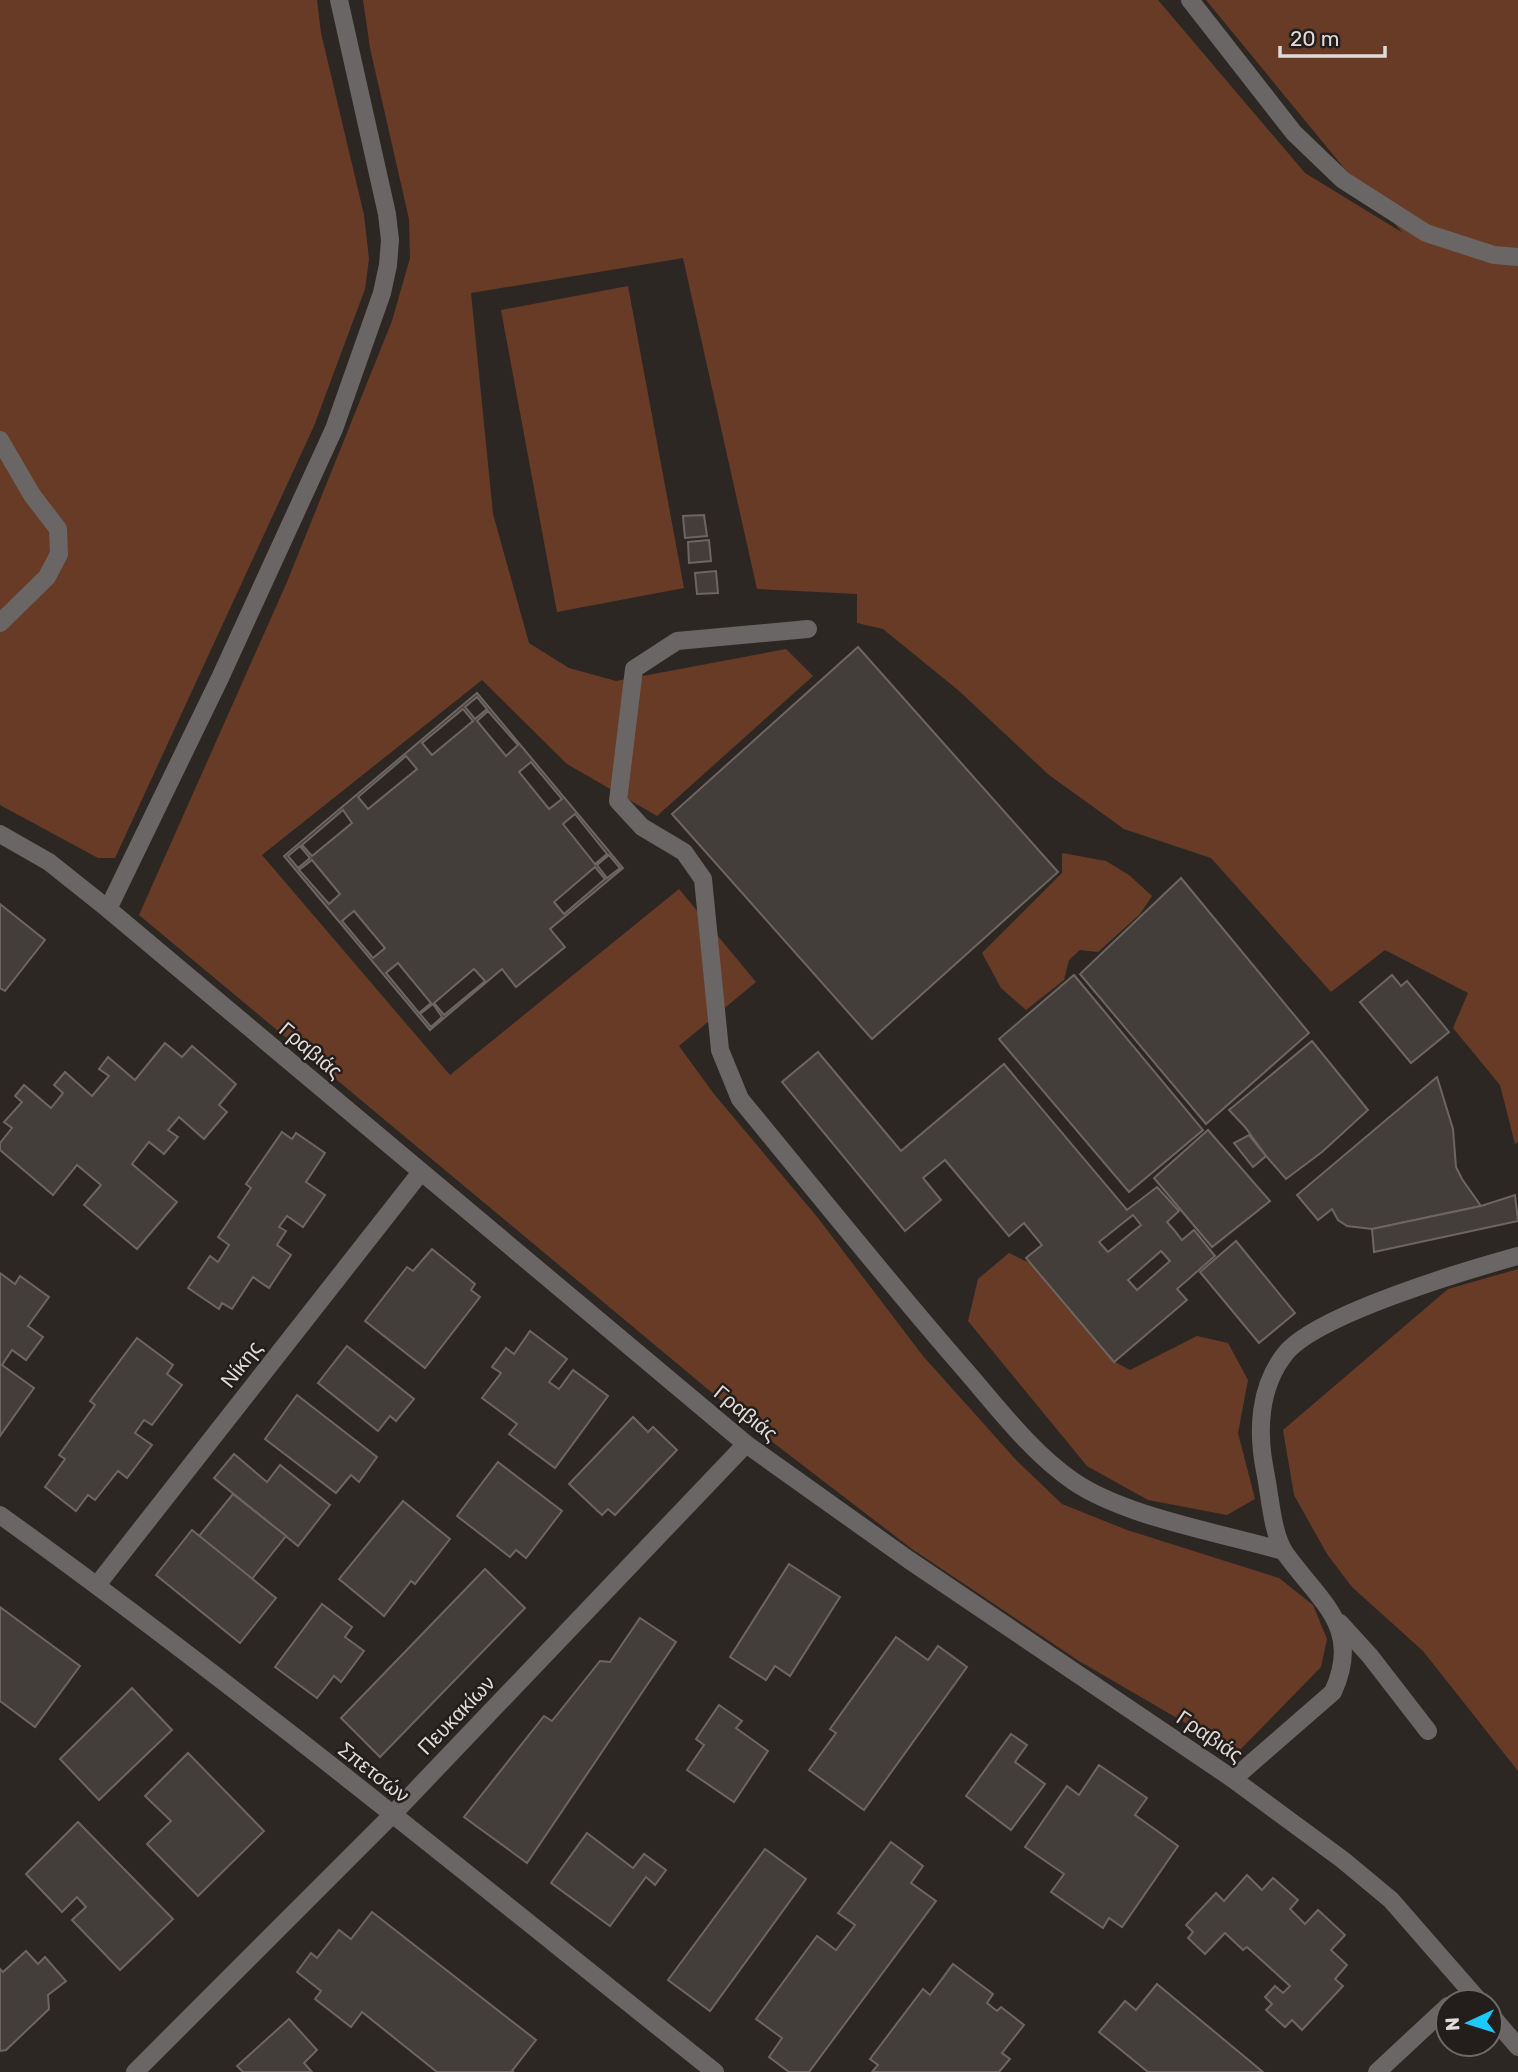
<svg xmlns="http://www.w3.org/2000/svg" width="1518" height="2072" font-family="Rubik,sans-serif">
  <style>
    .green { fill: #683b26 }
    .building { fill: #443e3b; stroke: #6c6562; stroke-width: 2; fill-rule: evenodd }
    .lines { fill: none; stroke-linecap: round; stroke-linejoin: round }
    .minor { stroke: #696665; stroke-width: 18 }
    .labels { text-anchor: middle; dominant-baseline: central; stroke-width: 5; stroke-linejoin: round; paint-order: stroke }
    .street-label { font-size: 21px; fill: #dfdbd9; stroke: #231d1b }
  </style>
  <rect width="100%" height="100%" fill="#2d2724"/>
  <g class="green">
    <polygon points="0,0 317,0 321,33 364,215 369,259 365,289 314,426 115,858 98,858 0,805"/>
    <polygon points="363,0 1158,0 1305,173 1403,233 1344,168 1206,0 1518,0 1518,1142 1515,1144 1500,1085 1453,1028 1468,993 1385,950 1331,992 1211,858 1124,829 1049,775 958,690 883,629 857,623 857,594 757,589 683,258 471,293 493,514 529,643 569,668 616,681 786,649 813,676 657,816 567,764 482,680 262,855 450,1075 679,889 756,982 679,1046 714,1094 818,1218 923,1356 1017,1461 1062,1504 1127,1530 1279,1578 1313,1605 1327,1639 1321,1667 1237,1753 1079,1661 912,1549 758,1431 139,915 287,582 392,321 410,258 409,219 370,48"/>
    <polygon points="628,286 684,588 557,612 501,310"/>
    <polygon points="1062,853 1106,861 1129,875 1152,896 1140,914 1098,952 1080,950 1069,960 1064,980 1026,1010 1001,988 982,953 1062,873"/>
    <polygon points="1009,1253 1038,1267 1117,1363 1130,1370 1197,1336 1228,1343 1248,1380 1238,1433 1255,1499 1227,1515 1148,1500 1087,1466 968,1321 978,1279"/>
    <polygon points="1518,1269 1518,1771 1423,1651 1352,1587 1327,1554 1294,1495 1283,1430 1448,1289"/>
  </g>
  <g class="building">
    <polygon points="704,515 707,536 685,538 683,516"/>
    <polygon points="709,540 711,561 689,563 688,542"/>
    <polygon points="716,571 718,593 697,594 695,573"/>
    <polygon points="858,647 1058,872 872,1039 672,814"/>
    <path d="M477,693L623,868L550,929L565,947L516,987L502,969L430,1030L284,856ZM477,697L487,709L475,719L465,707ZM463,709L473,721L432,755L422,743ZM488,711L518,745L506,756L477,721ZM406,756L417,769L368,809L358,797ZM531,762L562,799L549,809L519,772ZM343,810L352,823L312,856L302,845ZM575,814L607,854L595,864L563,824ZM300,846L310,858L298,868L288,856ZM609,855L620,868L607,878L597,865ZM312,860L340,894L329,904L299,870ZM595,867L605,879L564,914L554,902ZM354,911L385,948L373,958L342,921ZM398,963L431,1003L419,1013L386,973ZM474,969L485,981L444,1015L434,1003ZM433,1004L442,1017L431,1027L420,1014Z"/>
    <polygon points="1181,878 1309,1033 1206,1124 1080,974"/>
    <polygon points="0,904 45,940 5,991 0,988"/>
    <polygon points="1074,975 1203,1130 1129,1192 999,1039"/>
    <polygon points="1392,975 1401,986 1407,981 1449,1032 1411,1063 1360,1002"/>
    <polygon points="1312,1041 1368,1110 1322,1152 1286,1179 1266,1156 1245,1127 1229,1110"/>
    <polygon points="165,1043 182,1057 192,1046 236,1084 219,1105 227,1112 204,1139 179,1117 168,1130 178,1137 164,1154 149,1142 132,1164 177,1202 137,1249 84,1205 101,1185 77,1165 53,1195 0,1150 0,1143 12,1128 4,1122 22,1102 15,1096 24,1085 51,1108 63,1093 54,1085 65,1072 92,1096 109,1076 99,1069 108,1057 135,1080"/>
    <path d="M818,1052L901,1151L1004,1064L1127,1210L1157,1187L1179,1211L1167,1222L1174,1230L1182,1240L1194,1230L1215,1256L1177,1289L1187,1300L1114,1362L1026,1258L1042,1245L1024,1223L1009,1236L945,1160L923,1178L941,1200L905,1231L782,1082ZM1133,1215L1141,1225L1108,1252L1099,1242ZM1161,1251L1170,1261L1137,1290L1128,1280Z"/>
    <polygon points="1437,1077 1453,1129 1456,1167 1462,1179 1481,1206 1372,1229 1347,1226 1338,1220 1332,1209 1318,1220 1297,1195"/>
    <polygon points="1208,1130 1270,1201 1212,1247 1154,1178"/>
    <polygon points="282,1132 292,1139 296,1133 325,1153 306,1182 325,1195 303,1227 287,1216 279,1227 286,1231 277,1245 291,1255 269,1288 253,1277 232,1309 222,1303 219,1309 188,1288 210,1256 218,1262 229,1245 218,1237 251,1188 246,1184"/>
    <polygon points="1249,1135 1266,1156 1253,1167 1234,1143"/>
    <polygon points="1515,1195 1518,1221 1374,1252 1372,1229 1481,1206"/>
    <polygon points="1236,1241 1295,1313 1259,1343 1200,1272"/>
    <polygon points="432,1249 475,1284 471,1290 480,1297 425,1368 365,1321 407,1267 413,1271"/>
    <polygon points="0,1273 15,1284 20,1276 49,1297 28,1326 43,1337 26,1360 12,1350 2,1365 34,1388 0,1436"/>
    <polygon points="530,1331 567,1359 549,1382 559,1389 573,1370 608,1396 555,1468 509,1434 517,1424 482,1398 501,1373 492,1367 506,1348 514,1354"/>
    <polygon points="137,1338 173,1365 167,1374 182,1385 152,1425 144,1420 135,1433 152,1445 127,1478 118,1471 95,1500 88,1495 76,1511 45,1487 65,1459 59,1455 95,1405 90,1401"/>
    <polygon points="347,1346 414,1399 396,1421 390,1416 378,1431 318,1383"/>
    <polygon points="297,1395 377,1457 359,1482 351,1475 336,1493 265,1439"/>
    <polygon points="633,1417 648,1432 653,1427 677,1450 615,1515 608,1509 602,1515 569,1484"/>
    <polygon points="234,1454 267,1482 280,1465 330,1505 298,1546 214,1478"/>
    <polygon points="498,1462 562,1511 526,1558 516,1550 510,1557 457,1516"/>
    <polygon points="233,1494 286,1536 252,1579 199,1536"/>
    <polygon points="403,1501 450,1539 415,1584 411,1581 384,1616 339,1579"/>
    <polygon points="192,1530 276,1598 240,1643 156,1575"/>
    <polygon points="789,1564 840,1597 790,1676 775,1666 766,1680 730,1657"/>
    <polygon points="485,1569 525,1608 380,1757 341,1718"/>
    <polygon points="322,1604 352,1627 345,1637 364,1651 341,1682 334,1676 317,1698 275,1667"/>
    <polygon points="0,1607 80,1666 35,1727 0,1701"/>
    <polygon points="640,1618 676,1642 527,1863 464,1817 544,1716 552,1721 600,1661 610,1662"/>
    <polygon points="896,1637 928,1660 938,1646 967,1667 864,1810 809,1770 836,1733 830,1729"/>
    <polygon points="132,1688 172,1730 99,1800 60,1759"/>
    <polygon points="719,1705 742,1721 736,1728 768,1751 734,1802 687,1770 704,1745 696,1739"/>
    <polygon points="1011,1734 1027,1745 1015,1762 1045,1784 1011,1830 966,1796"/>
    <polygon points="188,1753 264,1831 198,1896 147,1844 171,1821 145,1796"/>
    <polygon points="1099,1765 1147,1798 1135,1815 1178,1846 1122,1927 1109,1918 1103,1928 1051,1892 1064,1874 1025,1847 1067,1786 1079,1795"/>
    <polygon points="78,1822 173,1919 120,1970 72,1920 86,1907 77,1897 62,1912 26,1874"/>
    <polygon points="587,1833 633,1868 644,1854 666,1870 655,1885 646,1877 610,1926 551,1883"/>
    <polygon points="891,1842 923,1866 911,1883 936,1901 809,2072 789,2072 769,2057 782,2038 756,2019 817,1936 836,1950 855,1925 838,1913"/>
    <polygon points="765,1849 806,1879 710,2011 668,1980"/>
    <polygon points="1247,1875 1262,1890 1273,1878 1298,1900 1290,1909 1305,1924 1318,1910 1345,1935 1331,1950 1347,1965 1335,1979 1343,1986 1302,2030 1292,2020 1285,2027 1266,2010 1272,2004 1265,1997 1275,1986 1283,1993 1290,1986 1247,1947 1243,1950 1225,1933 1205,1954 1188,1938 1193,1932 1186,1925 1216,1893 1224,1901"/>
    <polygon points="372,1912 536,2040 512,2071 514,2072 437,2072 362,2012 351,2027 315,1999 321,1991 297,1972 311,1953 317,1958 339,1930 351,1939"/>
    <polygon points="26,1951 38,1964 45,1957 66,1981 48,1995 49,2009 6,2050 0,2051 0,1969 3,1972"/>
    <polygon points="953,1964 993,1994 987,2003 997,2011 1001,2007 1024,2025 1002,2053 1010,2059 999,2072 872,2072 878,2065 870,2059 923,1989 930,1995"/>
    <polygon points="1157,1984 1263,2072 1148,2072 1099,2032 1125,2001 1136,2010"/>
    <polygon points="289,2019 317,2050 304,2063 312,2072 243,2072 237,2066"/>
  </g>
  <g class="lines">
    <g class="minor">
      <polyline points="1190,0 1294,133 1343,180 1426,233 1494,255 1518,257"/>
      <polyline points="0,440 32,495 58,529 59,554 47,577 0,623"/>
      <path d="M808,629L677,641L634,669L618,801L642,827L684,852L703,879L720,1050L740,1099C815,1190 889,1283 966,1371C998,1408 1033,1454 1073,1481C1125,1517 1222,1533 1283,1551"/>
      <polyline points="0,834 49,862 108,909 746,1444 909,1560 1233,1779 1343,1860 1391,1900 1480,2002"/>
      <polyline points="108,909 220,678 334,429 382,293 388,265 390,240 387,214 339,0"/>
      <path d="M0,1515C245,1691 479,1884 715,2072"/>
      <polyline points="97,1585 421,1172"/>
      <polyline points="1340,1623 1370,1656 1428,1731"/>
      <path d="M1233,1779L1333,1692C1363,1627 1319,1601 1285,1553C1272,1534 1270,1494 1265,1471C1257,1431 1259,1387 1285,1354C1315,1315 1467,1270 1518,1256"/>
      <polyline points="1490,2014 1518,2047"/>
      <polyline points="135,2072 392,1815 746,1444"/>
      <polyline points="1377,2072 1448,2006"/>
    </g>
  </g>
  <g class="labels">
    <g class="street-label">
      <text transform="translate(311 1050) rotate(40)">Γραβιάς</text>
      <text transform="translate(241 1364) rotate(-52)">Νίκης</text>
      <text transform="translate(746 1413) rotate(39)">Γραβιάς</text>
      <text transform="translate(456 1715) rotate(-46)">Πευκακίων</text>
      <text transform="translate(1210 1736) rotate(34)">Γραβιάς</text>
      <text transform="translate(374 1772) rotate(38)">Σπετσών</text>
    </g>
  </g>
  <g transform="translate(1469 2023) rotate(266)"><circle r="33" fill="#231d1b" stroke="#6e6967" stroke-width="2"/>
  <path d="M0-5L12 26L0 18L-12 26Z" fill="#1cc9fc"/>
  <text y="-10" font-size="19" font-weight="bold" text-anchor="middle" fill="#dfdbd9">N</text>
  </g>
  <path d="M1280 46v10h105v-10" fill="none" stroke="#dfdbd9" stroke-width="3.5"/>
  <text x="1290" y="46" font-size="21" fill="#dfdbd9" stroke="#231d1b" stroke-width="5" paint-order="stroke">20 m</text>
</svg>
